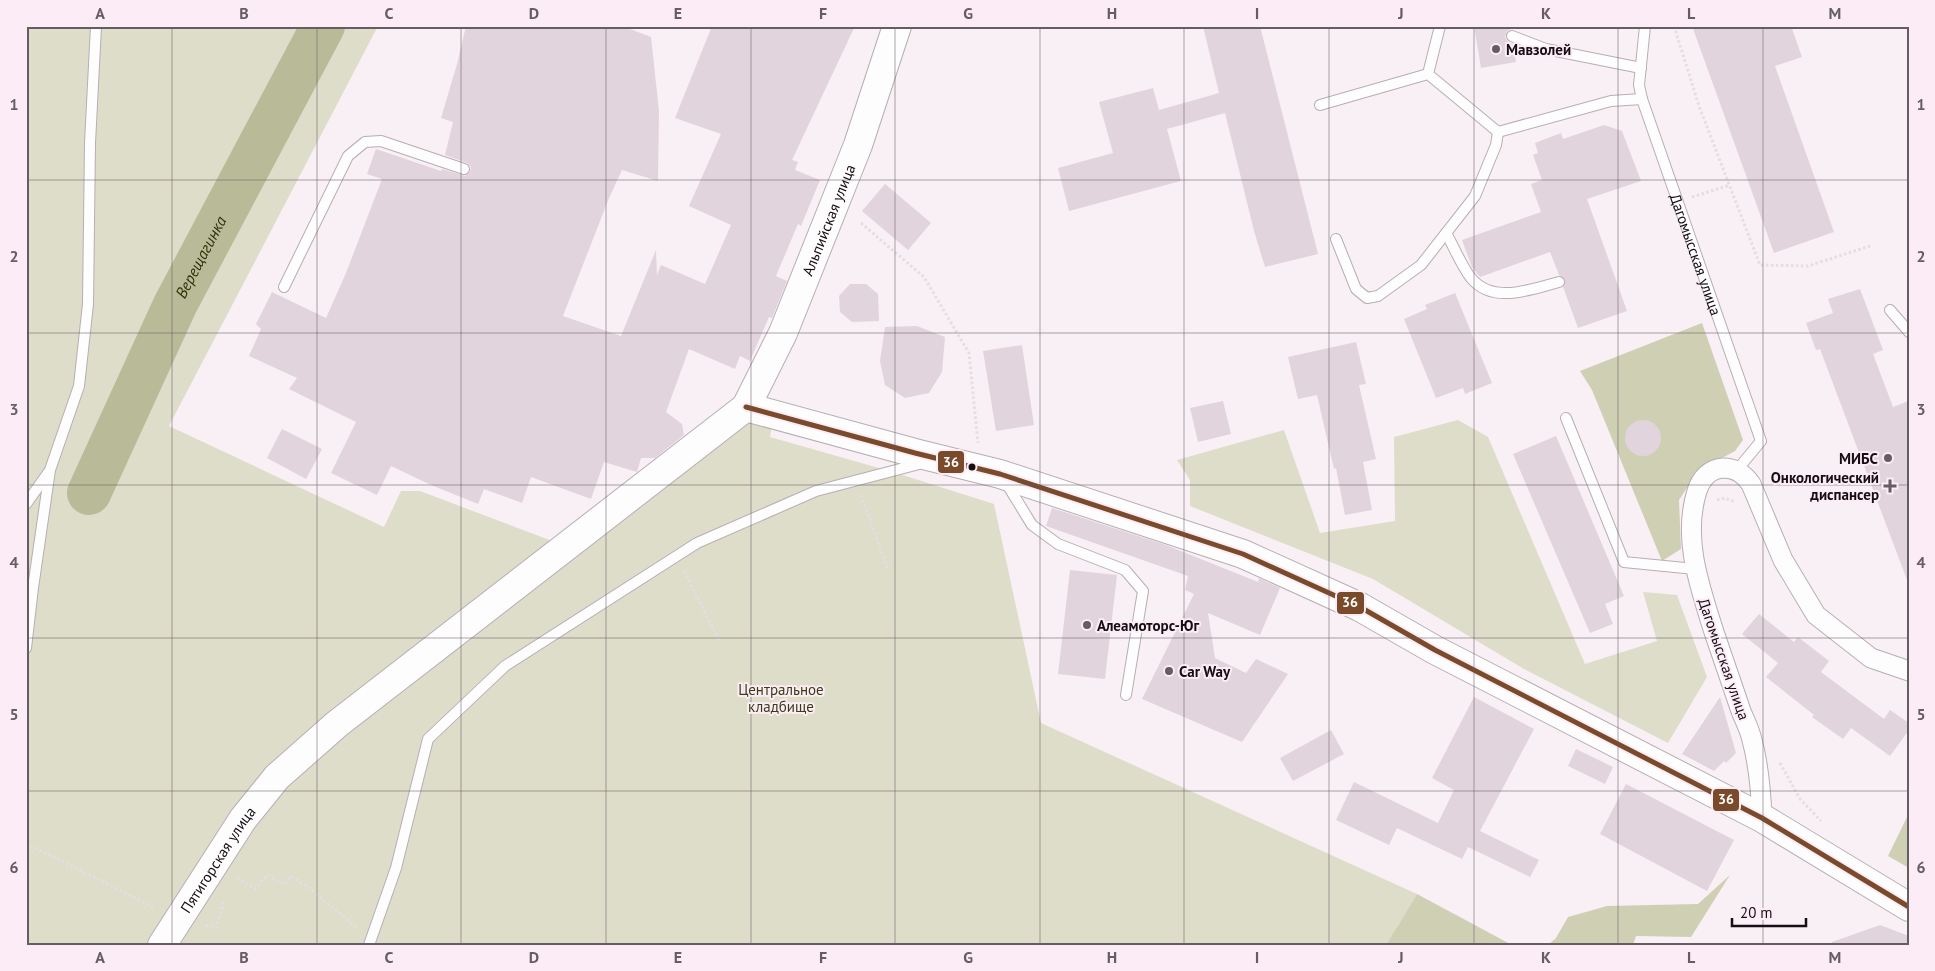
<svg xmlns="http://www.w3.org/2000/svg" width="1935" height="971" font-family="'PT Sans',sans-serif">
  <style>
    .green { fill: #deddc9 }
    .forest { fill: #cfcfb4 }
    .lines { fill: none; stroke-linecap: round; stroke-linejoin: round }
    .river { stroke: #b9ba97; stroke-width: 44 }
    .building { fill: #e2d4dd }
    .lane-casing { stroke: #b7aeb4; stroke-width: 12 }
    .street-casing { stroke: #b7aeb4; stroke-width: 21 }
    .secondary-casing { stroke: #b7aeb4; stroke-width: 30 }
    .path { stroke: #e1dfe1; stroke-width: 3; stroke-dasharray: 2.5 2.5; stroke-linecap: butt }
    .lane { stroke: #fefdfe; stroke-width: 10 }
    .street { stroke: #fefdfe; stroke-width: 19 }
    .secondary { stroke: #fefdfe; stroke-width: 28 }
    .bus-1-casing { stroke: #fcecf6; stroke-width: 9 }
    .bus-1 { stroke: #7a4b2a; stroke-width: 5 }
    .grid { fill: none; stroke: #665d63; stroke-width: 1; stroke-opacity: 0.55 }
    .poi-dot { fill: #665d63; stroke: #fcecf6; stroke-width: 2 }
    .bus-dot { fill: #170e14; stroke: #fcecf6; stroke-width: 2 }
    .labels { text-anchor: middle; dominant-baseline: central; stroke-width: 4; stroke-linejoin: round; paint-order: stroke }
    .poi-label { font-size: 15px; font-weight: bold; fill: #170e14; stroke: #fcecf6; text-anchor: start }
    .street-label { font-size: 15px; fill: #170e14; stroke: #fcecf6 }
    .park-label { font-size: 15px; fill: #3a3d14; stroke: #fcecf6 }
    .water-label { font-size: 16px; font-style: italic; fill: #2f3106; stroke: #fcecf6 }
    .line-badge { stroke: #fcecf6; stroke-width: 2 }
    .badge-label { font-size: 14px; text-anchor: middle; font-weight: bold; fill: #fff }
    .neatline { fill: none; stroke: #665d63; stroke-width: 2 }
    .grid-label { font-size: 16px; text-anchor: middle; font-weight: bold; fill: #665d63 }
  </style>
  <rect width="100%" height="100%" fill="#f8f0f5"/>
  <g class="green">
    <polygon points="26,26 378,26 169,426 384,527 401,491 420,491 560,544 776,402 770,437 893,472 994,504 1041,723 1417,894 1386,945 26,945"/>
    <polygon points="1458,420 1488,437 1585,664 1657,641 1643,592 1677,595 1707,677 1668,743 1524,669 1373,579 1190,506 1190,480 1177,460 1284,430 1320,533 1395,521 1394,437"/>
  </g>
  <g class="forest">
    <polygon points="1702,323 1743,440 1735,451 1698,471 1679,500 1681,549 1662,561 1592,390 1580,371"/>
    <polygon points="1909,813 1909,868 1888,856"/>
    <polygon points="1730,875 1691,937 1636,936 1633,945 1548,945 1556,938 1568,917 1607,906 1698,904"/>
    <polygon points="1417,894 1512,945 1386,945"/>
  </g>
  <g class="lines">
    <path class="river" id="s1" d="M89,493L175,305L323,26"/>
  </g>
  <g class="building">
    <polygon points="466,26 622,26 651,37 659,111 658,181 622,170 609,198 563,316 621,336 656,250 657,275 661,265 705,284 731,225 689,206 721,134 675,118 712,26 855,26 792,160 798,162 795,170 820,180 801,226 798,224 776,276 787,281 772,318 769,317 750,361 740,356 735,369 689,349 666,412 682,424 684,435 655,458 641,458 637,472 604,462 591,499 531,477 522,503 484,489 478,504 431,485 391,466 377,495 331,473 356,422 289,389 297,378 249,356 261,329 256,324 272,292 326,318 346,273 382,179 367,174 376,149 441,171 442,169 465,176 470,172 471,167 467,163 445,155 453,122 441,118 457,64"/>
    <polygon points="1203,26 1260,26 1318,254 1265,267 1254,231 1225,113 1167,129 1181,181 1069,211 1058,168 1113,153 1099,102 1153,88 1159,110 1219,93"/>
    <polygon points="1474,26 1510,26 1511,29 1507,31 1505,37 1507,41 1513,44 1516,62 1481,68"/>
    <polygon points="1692,26 1791,26 1802,57 1775,66 1834,232 1774,253"/>
    <polygon points="1604,125 1622,131 1641,181 1587,199 1627,311 1578,328 1563,287 1565,280 1559,275 1550,252 1480,277 1472,267 1462,240 1541,212 1531,184 1542,180 1533,155 1538,153 1535,143 1561,133 1563,139"/>
    <polygon points="885,184 931,223 908,250 862,211"/>
    <polygon points="850,284 866,284 878,294 879,321 852,322 840,312 839,296"/>
    <polygon points="1860,289 1883,350 1873,354 1893,407 1909,401 1909,580 1907,580 1820,349 1816,350 1806,323 1833,313 1828,299"/>
    <polygon points="1455,293 1492,383 1465,394 1463,388 1436,398 1404,319 1427,309 1425,305"/>
    <polygon points="917,326 945,337 942,372 929,393 905,398 885,385 880,361 885,327"/>
    <polygon points="1356,342 1366,384 1359,385 1376,459 1363,462 1372,510 1345,515 1336,468 1334,469 1317,395 1298,399 1288,357"/>
    <polygon points="1022,345 1034,425 996,431 983,351"/>
    <polygon points="1223,401 1231,434 1198,442 1190,408"/>
    <circle cx="1643" cy="438" r="18"/>
    <polygon points="282,429 322,449 306,479 267,458"/>
    <polygon points="1556,436 1624,596 1605,604 1613,624 1590,633 1513,454"/>
    <polygon points="1052,508 1166,545 1258,582 1259,578 1280,588 1260,635 1208,613 1215,658 1246,673 1256,659 1288,674 1242,742 1142,699 1194,594 1185,590 1188,576 1046,526"/>
    <polygon points="1070,570 1117,575 1105,679 1058,674"/>
    <polygon points="1759,614 1794,642 1798,637 1829,661 1821,672 1884,719 1890,710 1909,723 1909,730 1890,756 1851,728 1843,739 1812,717 1814,715 1766,677 1778,663 1742,634"/>
    <polygon points="1474,697 1534,729 1480,831 1539,860 1530,877 1468,847 1462,859 1397,828 1389,845 1336,820 1354,782 1438,823 1454,790 1432,778"/>
    <polygon points="1720,697 1736,753 1726,763 1724,761 1714,771 1682,754"/>
    <polygon points="1331,730 1344,754 1293,781 1280,758"/>
    <polygon points="1576,749 1613,767 1605,784 1568,766"/>
    <polygon points="1626,784 1734,840 1707,891 1600,834"/>
    <polygon points="1880,925 1909,936 1909,945 1832,945 1832,942"/>
  </g>
  <g class="lines">
    <g class="lane-casing">
      <g id="lane">
        <path id="s2" d="M1645,26L1639,85L1642,99L1761,441L1737,470"/>
        <polyline points="1512,36 1546,49 1641,68"/>
        <polyline points="1428,74 1440,26"/>
        <polyline points="1320,105 1428,74 1498,132 1611,101 1642,99"/>
        <path d="M1446,233C1454,247 1461,265 1471,278C1493,305 1532,289 1559,282"/>
        <polyline points="1336,239 1356,289 1367,298 1378,296 1421,265 1475,196 1496,145 1498,132"/>
        <polyline points="284,287 348,156 365,142 381,141 464,169"/>
        <polyline points="1890,310 1909,332"/>
        <polyline points="1566,418 1624,562 1695,569"/>
        <polyline points="1005,481 1032,525 1058,544 1125,570 1143,591 1126,695"/>
        <polyline points="26,504 48,473"/>
        <polyline points="26,648 33,588 50,470 79,386 88,304 90,143 96,26"/>
        <polyline points="369,945 396,868 428,739 505,666 697,543 816,491 923,463"/>
      </g>
    </g>
    <g class="street-casing">
      <path id="street" d="M1762,818C1761,791 1759,766 1752,740C1750,730 1745,721 1741,711C1732,685 1723,659 1714,632C1700,587 1682,539 1697,491C1701,479 1709,469 1723,468C1736,468 1744,474 1751,484L1783,560L1816,615L1871,658L1909,671"/>
    </g>
    <g class="secondary-casing">
      <g id="secondary">
        <polyline points="746,407 915,453 1000,474 1243,554 1360,607 1435,650 1762,818 1909,907"/>
        <path id="s3" d="M162,945L243,819L277,777L337,724L746,407L783,333L858,145L897,26"/>
      </g>
    </g>
    <g class="path">
      <polyline points="1674,26 1699,106 1760,265 1808,266 1870,246"/>
      <polyline points="1692,197 1730,185"/>
      <polyline points="861,223 924,277 969,353 978,443"/>
      <polyline points="861,495 888,570"/>
      <polyline points="1717,500 1725,498 1735,502"/>
      <polyline points="684,571 719,640"/>
      <polyline points="1780,763 1800,799 1821,821"/>
      <polyline points="26,843 155,908"/>
      <polyline points="237,878 255,889 267,875 284,884 291,876 308,887 357,928"/>
      <polyline points="206,925 216,928 224,900"/>
    </g>
    <use href="#lane" class="lane"/>
    <use href="#street" class="street"/>
    <use href="#secondary" class="secondary"/>
    <g class="bus-1-casing">
      <polyline id="bus-1" points="746,407 915,453 1000,474 1243,554 1360,607 1435,650 1762,818 1909,907"/>
    </g>
    <use href="#bus-1" class="bus-1"/>
  </g>
  <path class="grid" d="M172,26V945M317,26V945M461,26V945M606,26V945M751,26V945M895,26V945M1040,26V945M1184,26V945M1329,26V945M1474,26V945M1618,26V945M1763,26V945M26,180H1909M26,333H1909M26,485H1909M26,638H1909M26,791H1909"/>
  <g class="poi-dot">
    <circle cx="1496" cy="49" r="5"/>
    <circle cx="1888" cy="458" r="5"/>
    <path d="M1887.5 478.5h5v5h5v5h-5v5h-5v-5h-5v-5h5z"/>
    <circle cx="1087" cy="625" r="5"/>
    <circle cx="1169" cy="671" r="5"/>
  </g>
  <circle class="bus-dot" cx="972" cy="467" r="4.5"/>
  <g class="labels">
    <g class="poi-label">
      <text x="1506" y="49">Мавзолей</text>
      <text x="1878" y="458" text-anchor="end">МИБС</text>
      <text x="1879" y="477" text-anchor="end">Онкологический<tspan x="1879" dy="17">диспансер</tspan></text>
      <text x="1097" y="625">Алеамоторс-Юг</text>
      <text x="1179" y="671">Car Way</text>
    </g>
    <g class="street-label">
      <text stroke="none"><textPath href="#s3" startOffset="1006">Альпийская улица</textPath></text>
      <text stroke="none"><textPath href="#s2" startOffset="238">Дагомысская улица</textPath></text>
      <text transform="translate(1724 659) rotate(71)">Дагомысская улица</text>
      <text stroke="none"><textPath href="#s3" startOffset="102">Пятигорская улица</textPath></text>
    </g>
    <g class="park-label">
      <text x="781" y="689">Центральное<tspan x="781" dy="17">кладбище</tspan></text>
    </g>
    <g class="water-label">
      <text stroke="none"><textPath href="#s1" startOffset="261">Верещагинка</textPath></text>
    </g>
  </g>
  <g class="line-badge">
    <rect x="937" y="450" width="28" height="24" rx="5" fill="#7a4b2a"/>
    <rect x="1336" y="591" width="29" height="24" rx="5" fill="#7a4b2a"/>
    <rect x="1712" y="788" width="28" height="24" rx="5" fill="#7a4b2a"/>
  </g>
  <g class="badge-label">
    <text x="951" y="467">36</text>
    <text x="1350" y="607">36</text>
    <text x="1726" y="804">36</text>
  </g>
  <rect width="1935" height="971" fill="none" stroke="#fcecf6" stroke-width="55"/>
  <path d="M1732 918v8h74v-8" fill="none" stroke="#170e14" stroke-width="2.5"/>
  <text x="1740" y="918" font-size="15" fill="#170e14" stroke="#fcecf6" stroke-width="4" paint-order="stroke">20 m</text>
  <rect x="28" y="28" width="1880" height="916" class="neatline"/>
  <g class="grid-label">
    <text x="100" y="19">A</text>
    <text x="244" y="19">B</text>
    <text x="389" y="19">C</text>
    <text x="534" y="19">D</text>
    <text x="678" y="19">E</text>
    <text x="823" y="19">F</text>
    <text x="968" y="19">G</text>
    <text x="1112" y="19">H</text>
    <text x="1257" y="19">I</text>
    <text x="1401" y="19">J</text>
    <text x="1546" y="19">K</text>
    <text x="1691" y="19">L</text>
    <text x="1835" y="19">M</text>
    <text x="14" y="110">1</text>
    <text x="1921" y="110">1</text>
    <text x="14" y="262">2</text>
    <text x="1921" y="262">2</text>
    <text x="14" y="415">3</text>
    <text x="1921" y="415">3</text>
    <text x="14" y="568">4</text>
    <text x="1921" y="568">4</text>
    <text x="14" y="720">5</text>
    <text x="1921" y="720">5</text>
    <text x="14" y="873">6</text>
    <text x="1921" y="873">6</text>
    <text x="100" y="963">A</text>
    <text x="244" y="963">B</text>
    <text x="389" y="963">C</text>
    <text x="534" y="963">D</text>
    <text x="678" y="963">E</text>
    <text x="823" y="963">F</text>
    <text x="968" y="963">G</text>
    <text x="1112" y="963">H</text>
    <text x="1257" y="963">I</text>
    <text x="1401" y="963">J</text>
    <text x="1546" y="963">K</text>
    <text x="1691" y="963">L</text>
    <text x="1835" y="963">M</text>
  </g>
</svg>
